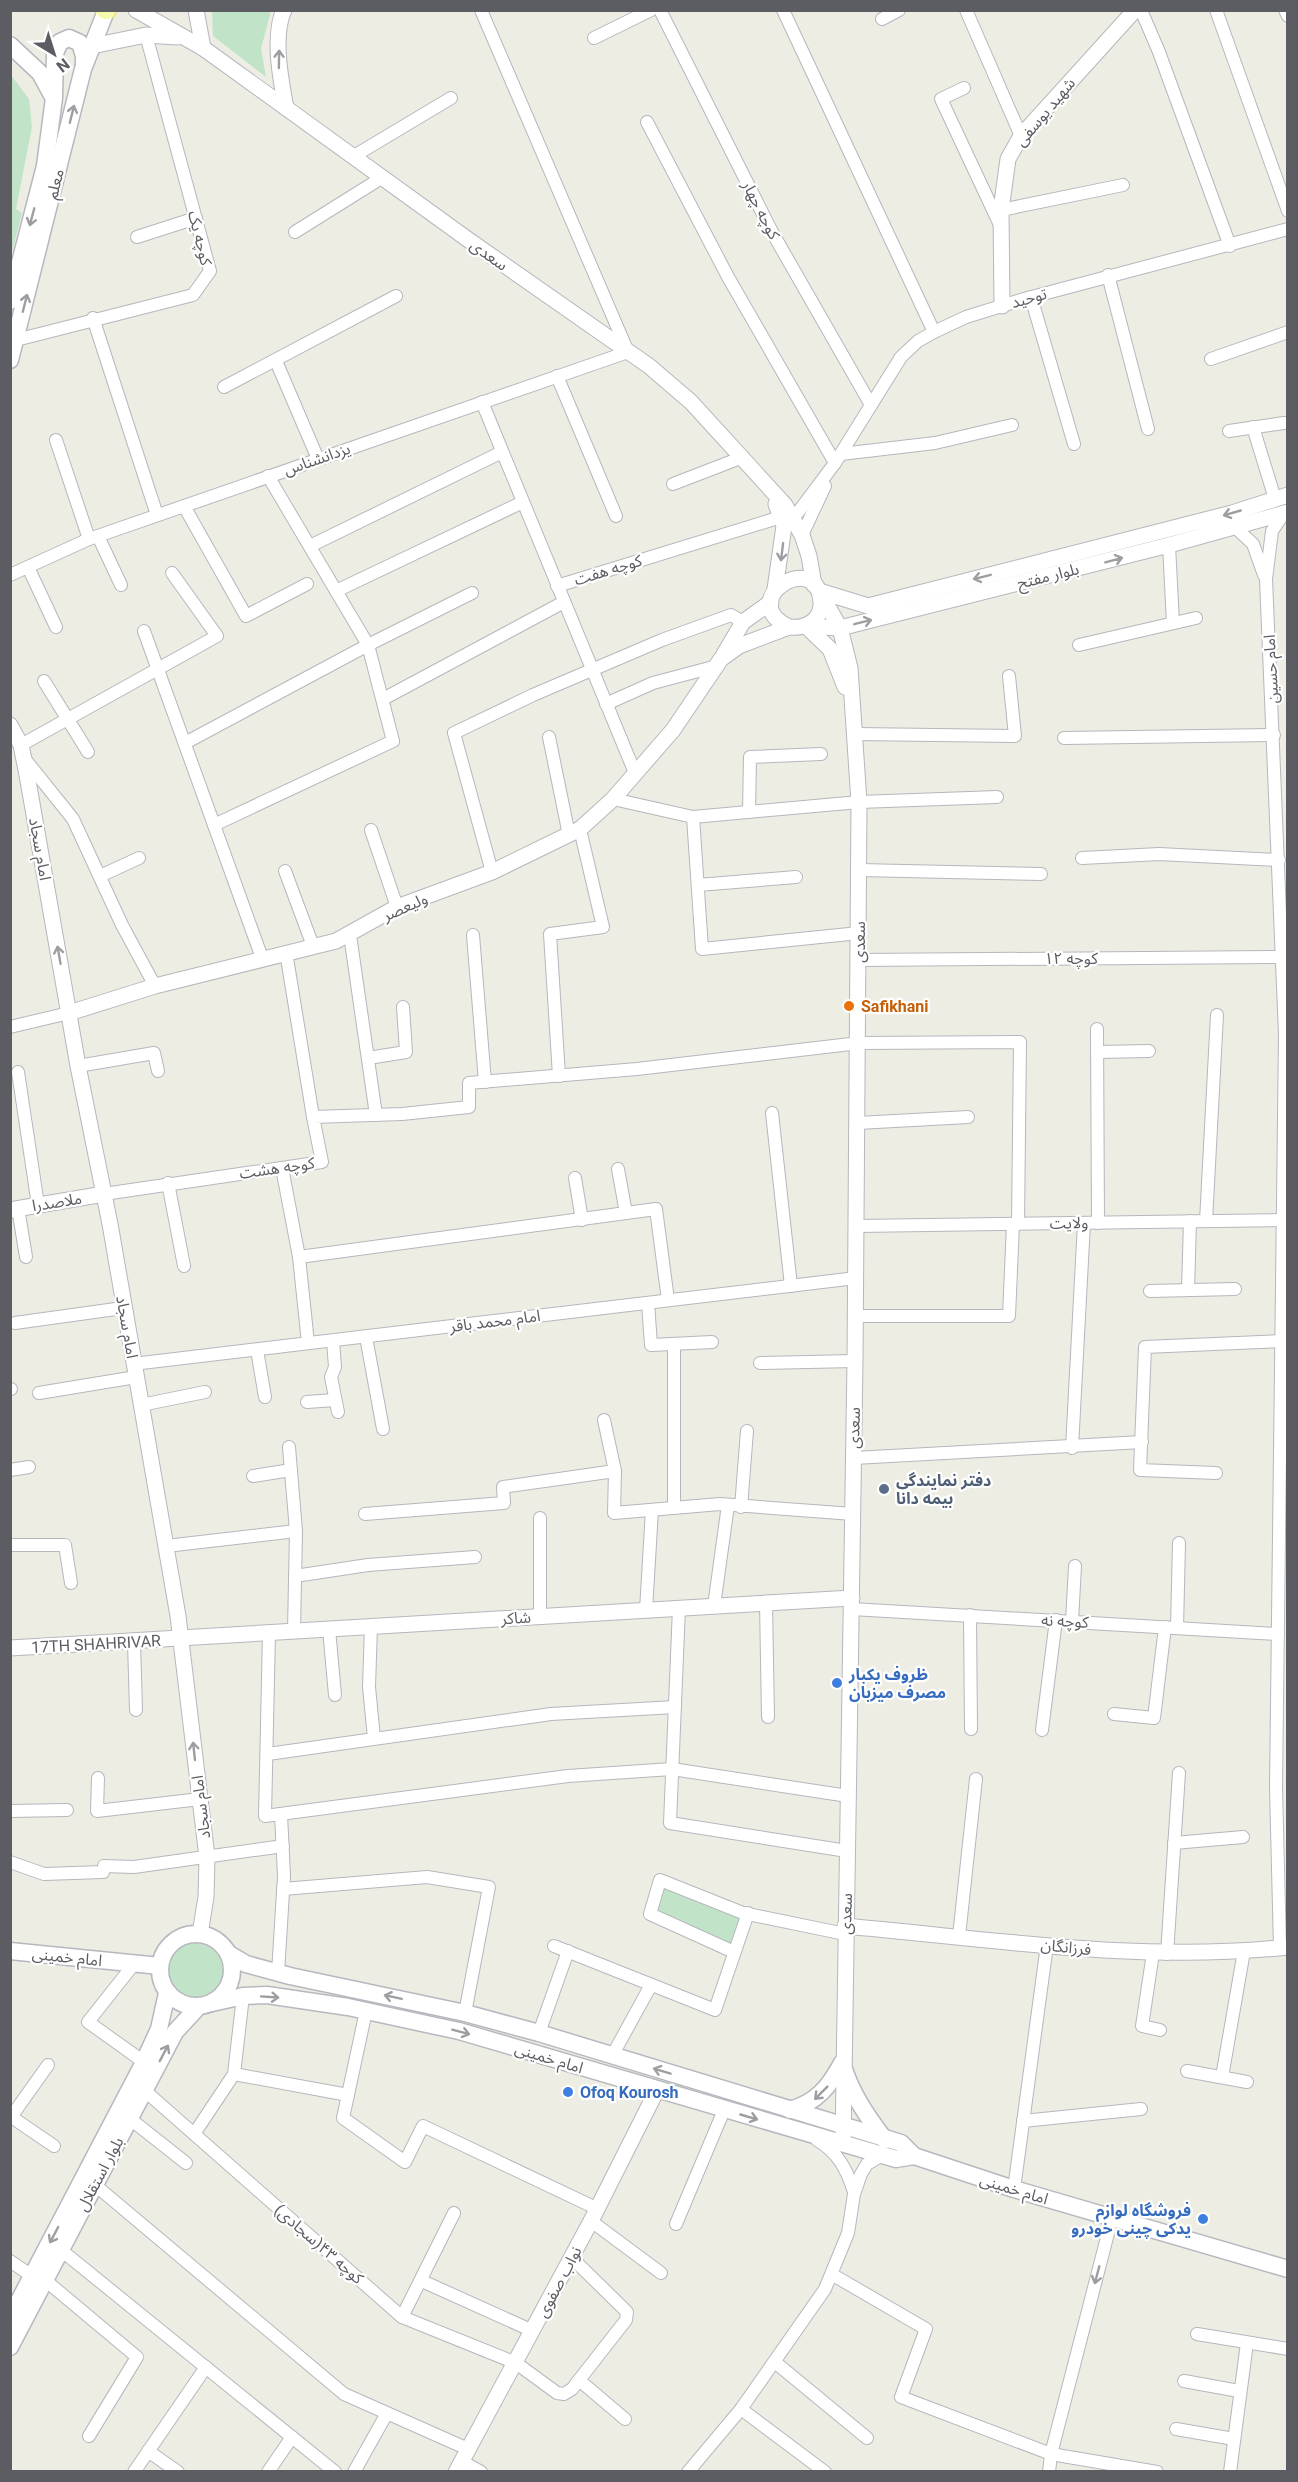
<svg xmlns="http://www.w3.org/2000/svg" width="1298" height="2482" font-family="Roboto,'Noto Sans Arabic',sans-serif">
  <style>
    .green { fill: #c1e4c9 }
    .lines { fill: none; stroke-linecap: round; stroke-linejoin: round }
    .minor-casing { stroke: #b6b7bd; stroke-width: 14 }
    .tertiary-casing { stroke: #b6b7bd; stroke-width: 17 }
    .secondary-casing { stroke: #b7b8bf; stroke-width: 19 }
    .primary-casing { stroke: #e9e261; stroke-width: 20 }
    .minor { stroke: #fff; stroke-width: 12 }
    .tertiary { stroke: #fff; stroke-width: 15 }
    .secondary { stroke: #fff; stroke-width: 16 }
    .primary { stroke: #f5faac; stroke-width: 18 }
    .oneway { stroke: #9d9ea1 }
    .food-dot { fill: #e8710a; stroke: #fff; stroke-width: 2 }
    .service-dot { fill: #5c6f8a; stroke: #fff; stroke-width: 2 }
    .shop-dot { fill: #3f7fe0; stroke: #fff; stroke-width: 2 }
    .labels { text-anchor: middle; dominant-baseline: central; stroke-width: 4.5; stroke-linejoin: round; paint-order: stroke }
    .street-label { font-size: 16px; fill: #5c5d63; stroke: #fff }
    .food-label { font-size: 16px; font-weight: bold; fill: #c56008; stroke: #fff; text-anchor: start }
    .service-label { font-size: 16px; font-weight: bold; fill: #4e5e75; stroke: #fff; text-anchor: start }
    .shop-label { font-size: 16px; font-weight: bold; fill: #366cbe; stroke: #fff; text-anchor: start }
  </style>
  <rect width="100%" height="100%" fill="#edede4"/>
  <g class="green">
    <polygon points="212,11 271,11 261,49 266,77 213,36"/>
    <polygon points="11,75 29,99 32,127 16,209 22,213 11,256"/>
    <polygon points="660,1880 743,1913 734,1952 650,1914"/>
    <circle cx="195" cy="1971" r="28"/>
  </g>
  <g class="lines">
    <g class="minor-casing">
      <g id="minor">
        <polyline points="660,10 772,232 871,405"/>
        <polyline points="783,10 934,332"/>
        <polyline points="966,10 1021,136"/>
        <polyline points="1141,10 1159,52 1230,246"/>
        <polyline points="1216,10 1288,211"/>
        <polyline points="1285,10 1288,16"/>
        <polyline points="882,19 899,10"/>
        <polyline points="594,38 651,10"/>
        <polyline points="964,88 941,99 1000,225"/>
        <polyline points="647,122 728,277 835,463"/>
        <polyline points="354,156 451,98"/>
        <polyline points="1001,210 1123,185"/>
        <polyline points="295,232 383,177"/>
        <polyline points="137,237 196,218"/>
        <polyline points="1108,275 1148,429"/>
        <polyline points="1031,297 1074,444"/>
        <polyline points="93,318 157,515"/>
        <polyline points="16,340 193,295 210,271 146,35"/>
        <polyline points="1211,359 1288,332"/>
        <polyline points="276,361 318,459"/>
        <polyline points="557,376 616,516"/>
        <polyline points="224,387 396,296"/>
        <polyline points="482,402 635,773"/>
        <polyline points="1253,427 1275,499"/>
        <polyline points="1229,431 1284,423"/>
        <polyline points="56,440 89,539"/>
        <polyline points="841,454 935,443 1012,425"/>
        <polyline points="673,484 743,457"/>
        <polyline points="184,506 246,616 307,584"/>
        <polyline points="793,519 835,463 901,357 918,341 934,332 966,317 1024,299 1288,229"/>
        <polyline points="1236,528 1253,544 1264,575"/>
        <polyline points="802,535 825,486"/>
        <polyline points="98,536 121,585"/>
        <polyline points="1169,545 1173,623"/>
        <polyline points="310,546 502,452"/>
        <polyline points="28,567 56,627"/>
        <polyline points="10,575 89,539 628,352 481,10"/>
        <polyline points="557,586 781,517"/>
        <polyline points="336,591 523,502"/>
        <polyline points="144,631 262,958"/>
        <polyline points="1079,645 1196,618"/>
        <polyline points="44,681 88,752"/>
        <polyline points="383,699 564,602"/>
        <polyline points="606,704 653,683 717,666"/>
        <polyline points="855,734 1015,736 1009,676"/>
        <polyline points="549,737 569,835"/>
        <polyline points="1064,738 1274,735"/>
        <polyline points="185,743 368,645 268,476"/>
        <polyline points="21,745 217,636 172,573"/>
        <polyline points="24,758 73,819 122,925 155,986"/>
        <polyline points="613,799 693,817 702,949 859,933"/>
        <polyline points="749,812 750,757 821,754"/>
        <polyline points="693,817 859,802 997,797"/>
        <polyline points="214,825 393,741 368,645 472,593"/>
        <polyline points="371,830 397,907"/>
        <polyline points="1082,858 1159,854 1279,860"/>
        <polyline points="859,870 1041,874"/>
        <polyline points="285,871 313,946"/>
        <polyline points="492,872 454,733 533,695 662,640 731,615 743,622"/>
        <polyline points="100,876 139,858"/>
        <polyline points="698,885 796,877"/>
        <polyline points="350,935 376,1115"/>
        <polyline points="473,935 485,1082"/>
        <polyline points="286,952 313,1117"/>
        <polyline points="859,960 1282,957"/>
        <polyline points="10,1027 69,1013"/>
        <polyline points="1097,1029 1098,1223"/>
        <polyline points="1097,1052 1149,1051"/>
        <polyline points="368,1058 406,1052 403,1007"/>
        <polyline points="78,1066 154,1053 158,1071"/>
        <polyline points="18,1072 38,1205"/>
        <polyline points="559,1076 550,934 603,927 580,829"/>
        <polyline points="772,1113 791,1286"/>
        <polyline points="858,1123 968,1117"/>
        <polyline points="282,1168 299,1257 308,1343"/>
        <polyline points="618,1169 626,1213"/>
        <polyline points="575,1178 582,1220"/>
        <polyline points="168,1183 184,1266"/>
        <polyline points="104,1194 322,1162 313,1117 402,1114 469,1107 469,1083 637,1069 859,1043 1020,1042 1018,1224"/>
        <polyline points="18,1208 26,1257"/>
        <polyline points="1206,1221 1217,1015"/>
        <polyline points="857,1226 1281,1220"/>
        <polyline points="299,1257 656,1209 668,1300"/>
        <polyline points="1188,1290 1190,1221"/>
        <polyline points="1150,1291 1235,1289"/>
        <polyline points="648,1303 651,1345 712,1342"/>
        <polyline points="856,1316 1009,1316 1013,1224"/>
        <polyline points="15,1323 123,1308"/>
        <polyline points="366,1337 383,1429"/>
        <polyline points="333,1341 335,1367 331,1377 338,1412"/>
        <polyline points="674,1344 674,1508"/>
        <polyline points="257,1350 265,1397"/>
        <polyline points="760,1363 855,1361"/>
        <polyline points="133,1364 856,1278"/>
        <polyline points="10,1389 11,1389"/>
        <polyline points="39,1393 136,1377"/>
        <polyline points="307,1402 335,1400"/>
        <polyline points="141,1405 205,1392"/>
        <polyline points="604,1420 615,1471 614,1513 720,1504 853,1514"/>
        <polyline points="289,1447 296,1531 294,1631"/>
        <polyline points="1072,1448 1084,1223"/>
        <polyline points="854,1458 1142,1442"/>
        <polyline points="10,1470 29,1467"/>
        <polyline points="1216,1473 1140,1470 1145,1347 1281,1341"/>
        <polyline points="253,1476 291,1470"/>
        <polyline points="741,1507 747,1431"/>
        <polyline points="365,1514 504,1503 503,1487 615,1471"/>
        <polyline points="10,1545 65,1545 71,1583"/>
        <polyline points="166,1546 296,1531"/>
        <polyline points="295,1576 368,1565 475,1557"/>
        <polyline points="766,1603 768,1717"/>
        <polyline points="714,1606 728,1505"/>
        <polyline points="679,1608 670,1823 847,1851"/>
        <polyline points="852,1609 1278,1634"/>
        <polyline points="646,1610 652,1510"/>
        <polyline points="970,1615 971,1729"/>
        <polyline points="540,1617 540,1518"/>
        <polyline points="1072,1621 1075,1566"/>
        <polyline points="371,1626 369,1687 374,1738"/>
        <polyline points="1177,1628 1179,1543"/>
        <polyline points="329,1629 335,1695"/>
        <polyline points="269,1633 265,1816 568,1776 672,1769 848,1796"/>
        <polyline points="134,1642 136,1710"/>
        <polyline points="1114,1714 1154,1718 1165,1627"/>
        <polyline points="1042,1730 1056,1620"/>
        <polyline points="268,1754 551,1714 675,1707"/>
        <polyline points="98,1778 97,1811 200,1799"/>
        <polyline points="10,1811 67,1810"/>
        <polyline points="1174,1843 1243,1837"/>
        <polyline points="10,1862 44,1874 103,1872 104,1866 134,1867 283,1846"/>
        <polyline points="283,1889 427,1877 489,1887 465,2013"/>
        <polyline points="959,1936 976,1779"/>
        <polyline points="554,1946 715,2010 748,1913"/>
        <polyline points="1280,1948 1276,1788 1285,1034 1266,579 1272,531 1284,513"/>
        <polyline points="734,1952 650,1914 660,1880 743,1913 845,1934"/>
        <polyline points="1153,1953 1142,2026 1160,2030"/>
        <polyline points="1167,1954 1179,1773"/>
        <polyline points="134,1964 88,2022 144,2062"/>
        <polyline points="278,1973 284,1876 281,1814"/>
        <polyline points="366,2011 343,2118 405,2162 423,2126 598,2209"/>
        <polyline points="539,2033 568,1951"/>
        <polyline points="612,2056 651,1985"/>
        <polyline points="1187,2071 1247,2082"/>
        <polyline points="234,2074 348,2095"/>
        <polyline points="1222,2077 1244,1951"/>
        <polyline points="144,2090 402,2317 516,2363 557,2393 564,2394 572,2389 626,2320 627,2312 572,2258"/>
        <polyline points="10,2116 54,2146"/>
        <polyline points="11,2117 48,2065"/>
        <polyline points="129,2118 186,2163"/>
        <polyline points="1023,2121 1141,2109"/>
        <polyline points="194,2134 234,2074 243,1996"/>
        <path d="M817,2140C838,2152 847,2170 854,2192"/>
        <polyline points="95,2185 344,2394 468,2449"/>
        <polyline points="1014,2189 1047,1945"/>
        <polyline points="591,2221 661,2273"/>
        <polyline points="676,2224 724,2110"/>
        <polyline points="61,2250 335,2472"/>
        <polyline points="10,2261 32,2276"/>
        <polyline points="833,2275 926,2329 901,2397 1051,2454 1157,2472"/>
        <polyline points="45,2280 137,2357 89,2436"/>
        <polyline points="422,2281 533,2331"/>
        <polyline points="402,2317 454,2213"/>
        <polyline points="1197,2334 1288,2349"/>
        <polyline points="776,2363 867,2438"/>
        <polyline points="579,2380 625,2419"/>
        <polyline points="1184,2381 1239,2391"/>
        <polyline points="741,2409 825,2472"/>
        <polyline points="1176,2429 1234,2439"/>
        <polyline points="148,2451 178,2472"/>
        <polyline points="461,2461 481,2472"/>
        <polyline points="134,2472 206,2367"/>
        <polyline points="268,2472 292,2437"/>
        <polyline points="354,2472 386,2415"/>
        <polyline points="688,2472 741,2409 825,2289 848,2233 854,2194 861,2174 867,2164 882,2155"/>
        <polyline points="1049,2472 1051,2454 1112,2218"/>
        <polyline points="1230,2472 1247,2343"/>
      </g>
    </g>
    <g class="tertiary-casing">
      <g id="tertiary">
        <polyline points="136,10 203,48 470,241 649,366 691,402 785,505 802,535 809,556 814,585"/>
        <polyline points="196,10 203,48"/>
        <path d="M284,10C272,36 281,81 286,108"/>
        <polyline points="92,46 146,35 178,37"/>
        <polyline points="1002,306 1001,210 1008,159 1021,136 1135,10"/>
        <polyline points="775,589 784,526 776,504"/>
        <polyline points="819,591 840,628 850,668 859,802 855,1361 843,2144"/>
        <polyline points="819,591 868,606 1232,513 1288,495"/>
        <polyline points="806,626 840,628 1169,545 1288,512"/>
        <polyline points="806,626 830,649 845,687"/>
        <polyline points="724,654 743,622 771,602"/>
        <polyline points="10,725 21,745 27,775 78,1066 110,1224 178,1616 207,1857 206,1897 200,1934"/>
        <path d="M69,1013L155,986L336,941L397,907L492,872L580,829L613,799L673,730L721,659L739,646L789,627C805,629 822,621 821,602C818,548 733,600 789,627"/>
        <polyline points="10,1210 104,1194"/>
        <polyline points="10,1648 852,1598"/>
        <path d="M845,1926C992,1939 1140,1963 1288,1947"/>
        <polyline points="456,2472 591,2221 657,2090"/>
      </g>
    </g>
    <g class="secondary-casing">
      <g id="secondary">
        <polyline points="10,45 40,73 53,97"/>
        <polyline points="10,301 45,166 54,98 55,53 60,42 69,38 80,43 84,56 84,65"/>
        <polyline points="10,360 83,69 106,11"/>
        <circle cx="196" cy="1970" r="36"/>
        <polyline points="10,1951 160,1966"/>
        <polyline points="229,1954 246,1964 290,1976 465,2013 539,2033 901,2143 914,2156 1014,2189 1288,2269"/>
        <polyline points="212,2003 243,1996 267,1995 348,2007 459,2031 896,2159 914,2156"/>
        <path d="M842,2063C851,2093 866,2115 885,2140"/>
        <path d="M790,2110C817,2102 829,2087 842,2063"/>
        <polyline points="10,2318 141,2068 159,2029 167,1993"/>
        <polyline points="10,2347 175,2032 198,2007"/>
      </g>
    </g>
    <g class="primary-casing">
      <polyline id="primary" points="105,10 107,10"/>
    </g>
    <use href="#minor" class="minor"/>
    <use href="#tertiary" class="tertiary"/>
    <use href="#secondary" class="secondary"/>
    <use href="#primary" class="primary"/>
  </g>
  <defs><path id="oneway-shaft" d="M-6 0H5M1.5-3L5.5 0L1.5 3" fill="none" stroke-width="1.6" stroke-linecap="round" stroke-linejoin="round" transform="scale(1.5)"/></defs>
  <g class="oneway">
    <use href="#oneway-shaft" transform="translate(279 59) rotate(-89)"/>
    <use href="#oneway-shaft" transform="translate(72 114) rotate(-76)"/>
    <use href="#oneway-shaft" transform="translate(32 217) rotate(105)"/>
    <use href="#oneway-shaft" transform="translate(25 303) rotate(-76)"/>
    <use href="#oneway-shaft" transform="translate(1232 513) rotate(164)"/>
    <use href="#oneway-shaft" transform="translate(782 552) rotate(97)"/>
    <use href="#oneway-shaft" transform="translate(1114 560) rotate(-15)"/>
    <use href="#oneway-shaft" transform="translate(982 577) rotate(166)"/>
    <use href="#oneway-shaft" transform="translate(863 622) rotate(-14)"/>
    <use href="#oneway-shaft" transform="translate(59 955) rotate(-100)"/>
    <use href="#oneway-shaft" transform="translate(194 1751) rotate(-96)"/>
    <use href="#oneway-shaft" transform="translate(270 1997) rotate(4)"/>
    <use href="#oneway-shaft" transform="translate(393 1997) rotate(-168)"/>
    <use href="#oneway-shaft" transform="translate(461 2032) rotate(15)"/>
    <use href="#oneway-shaft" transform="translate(164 2053) rotate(-62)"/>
    <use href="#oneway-shaft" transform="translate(662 2071) rotate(-163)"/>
    <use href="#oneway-shaft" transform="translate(821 2093) rotate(135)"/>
    <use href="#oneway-shaft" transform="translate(749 2117) rotate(16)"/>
    <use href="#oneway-shaft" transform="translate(54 2235) rotate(118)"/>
    <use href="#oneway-shaft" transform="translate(1097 2275) rotate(105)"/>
  </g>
  <circle class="food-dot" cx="849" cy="1006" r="6"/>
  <circle class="service-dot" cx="884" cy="1489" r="6"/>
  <g class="shop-dot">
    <circle cx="837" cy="1683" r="6"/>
    <circle cx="568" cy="2092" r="6"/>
    <circle cx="1203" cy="2219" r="6"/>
  </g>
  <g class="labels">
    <g class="street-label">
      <text transform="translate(1045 112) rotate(-50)">شهید یوسفی</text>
      <text transform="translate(55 184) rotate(-76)">معلم</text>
      <text transform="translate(761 210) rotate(63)">کوچه چهار</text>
      <text transform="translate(200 238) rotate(76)">کوچه یک</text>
      <text transform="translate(489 255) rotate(35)">سعدی</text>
      <text transform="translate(1029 298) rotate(-16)">توحید</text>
      <text transform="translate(317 459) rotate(-19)">یزدانشناس</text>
      <text transform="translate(608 570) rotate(-17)">کوچه هفت</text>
      <text transform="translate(1048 576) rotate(-14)">بلوار مفتح</text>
      <text transform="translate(1271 669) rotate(-93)">امام حسین</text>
      <text transform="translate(40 849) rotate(80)">امام سجاد</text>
      <text transform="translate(405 907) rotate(-24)">ولیعصر</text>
      <text transform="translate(859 942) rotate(-90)">سعدی</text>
      <text x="1071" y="958">کوچه ۱۲</text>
      <text transform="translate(277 1168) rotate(-8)">کوچه هشت</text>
      <text transform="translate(57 1202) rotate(-9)">ملاصدرا</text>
      <text transform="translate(1069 1223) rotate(-1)">ولایت</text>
      <text transform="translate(495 1321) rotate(-7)">امام محمد باقر</text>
      <text transform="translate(127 1327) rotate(80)">امام سجاد</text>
      <text transform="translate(854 1428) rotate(-89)">سعدی</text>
      <text transform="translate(516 1618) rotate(-3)">شاکر</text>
      <text transform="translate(1065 1621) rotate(3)">کوچه نه</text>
      <text transform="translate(96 1644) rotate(-3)">17TH SHAHRIVAR</text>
      <text transform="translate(201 1807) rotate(-97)">امام سجاد</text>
      <text transform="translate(846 1914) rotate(-89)">سعدی</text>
      <text transform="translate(1066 1947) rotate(6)">فرزانگان</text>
      <text transform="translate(67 1957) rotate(6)">امام خمینی</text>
      <text transform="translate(549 2058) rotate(17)">امام خمینی</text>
      <text transform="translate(100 2174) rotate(-62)">بلوار استقلال</text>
      <text transform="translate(1014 2189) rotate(17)">امام خمینی</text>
      <text transform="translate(319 2244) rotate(41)">کوچه ۴۳(سجادی)</text>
      <text transform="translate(559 2282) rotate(-62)">نواب صفوی</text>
    </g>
    <g class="food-label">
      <text x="861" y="1006">Safikhani</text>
    </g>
    <g class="service-label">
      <text x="896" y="1480">دفتر نمایندگی<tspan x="896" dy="18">بیمه دانا</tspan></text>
    </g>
    <g class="shop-label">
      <text x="849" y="1674">ظروف یکبار<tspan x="849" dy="18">مصرف میزبان</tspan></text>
      <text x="580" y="2092">Ofoq Kourosh</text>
      <text x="1191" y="2210" text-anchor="end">فروشگاه لوازم<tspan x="1191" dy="18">یدکی چینی خودرو</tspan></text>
    </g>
  </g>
  <rect width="1298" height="2482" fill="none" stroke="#5c5d63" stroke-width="24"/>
  <g transform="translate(54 54) rotate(142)" stroke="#ffffff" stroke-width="4.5" paint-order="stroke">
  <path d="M0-4.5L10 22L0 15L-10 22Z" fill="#5c5d63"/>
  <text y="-9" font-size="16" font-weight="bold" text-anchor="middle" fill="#5c5d63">N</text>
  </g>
</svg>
